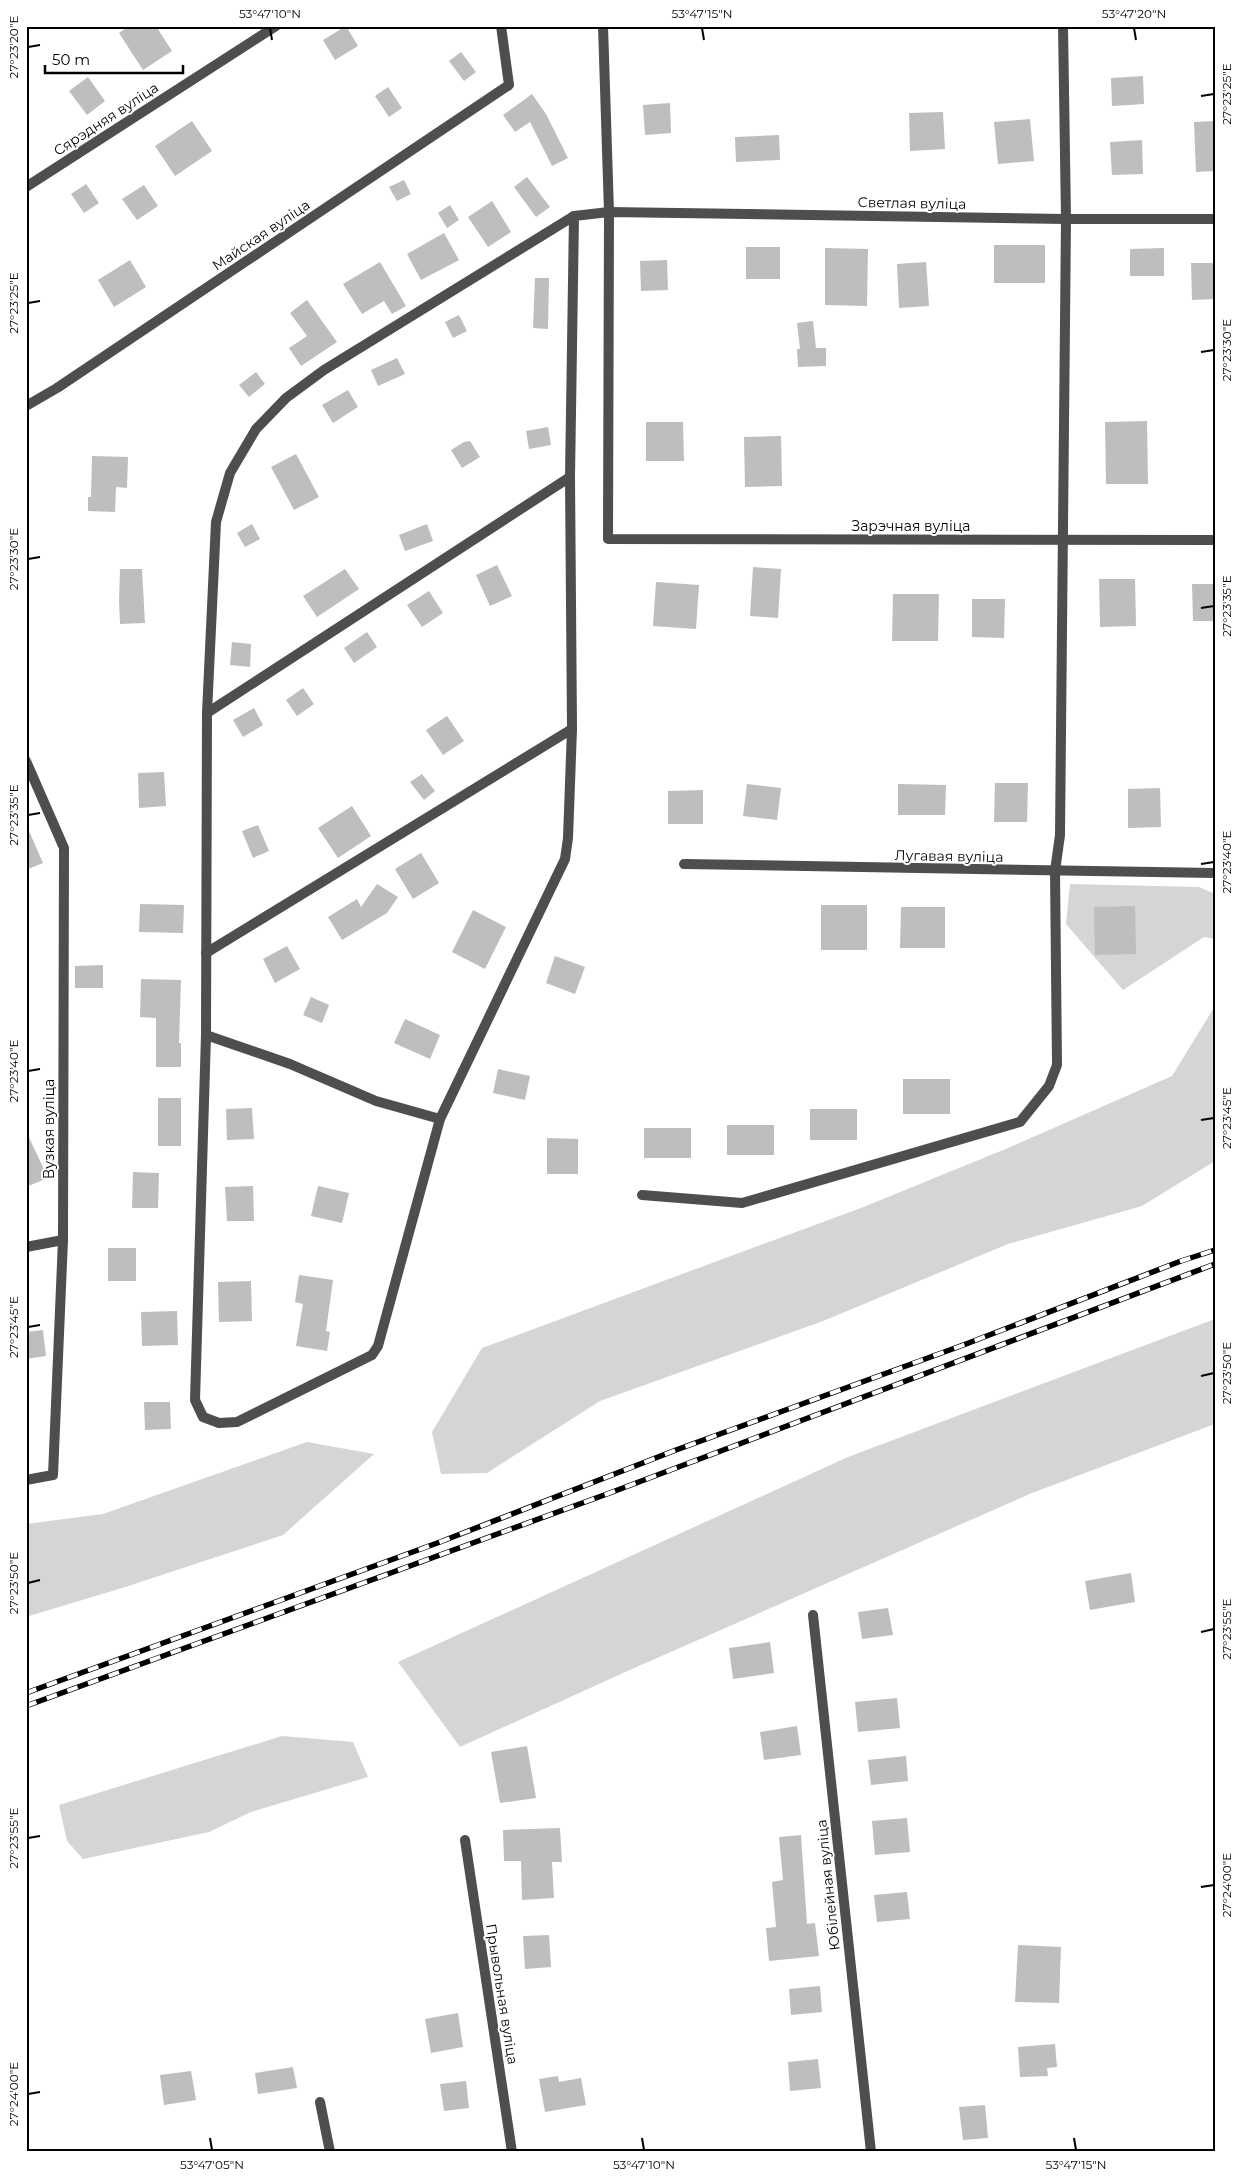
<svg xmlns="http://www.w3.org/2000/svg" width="1241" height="2178" font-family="Montserrat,sans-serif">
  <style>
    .green { fill: #d5d5d5 }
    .building { fill: #bebebe }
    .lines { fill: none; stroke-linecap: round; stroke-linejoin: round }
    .lane { stroke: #4e4e4e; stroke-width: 10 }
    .street { stroke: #4e4e4e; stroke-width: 10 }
    .rail-casing { stroke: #000; stroke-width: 5.5 }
    .rail { stroke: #fff; stroke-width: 4; stroke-dasharray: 11; stroke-linecap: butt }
    .ticks { fill: none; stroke: #000; stroke-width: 2 }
    .labels { text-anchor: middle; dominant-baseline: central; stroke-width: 4; stroke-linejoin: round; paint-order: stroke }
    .street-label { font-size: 14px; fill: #000; stroke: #fff }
    .neatline { fill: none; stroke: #000; stroke-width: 2 }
    .ticks-label { font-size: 12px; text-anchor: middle; fill: #000 }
  </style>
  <rect width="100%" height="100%" fill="#fff"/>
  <g class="green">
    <polygon points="1070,884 1199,887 1215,894 1215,939 1204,937 1123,990 1066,924"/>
    <polygon points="1215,1006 1215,1161 1142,1206 1008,1244 823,1321 600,1401 487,1473 441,1474 432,1432 482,1348 861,1208 1008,1148 1172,1076"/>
    <polygon points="1215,1319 1215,1424 1032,1493 632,1669 460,1747 398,1662 848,1457"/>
    <polygon points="307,1442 374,1454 283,1535 122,1588 26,1617 26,1524 103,1514"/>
    <polygon points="282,1736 353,1742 368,1777 251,1812 209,1832 83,1859 67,1841 59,1805"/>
  </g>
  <g class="building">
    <polygon points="129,26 156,26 172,51 143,70 119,33"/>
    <polygon points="346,26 358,46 335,60 323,40"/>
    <polygon points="461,52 476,72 464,81 449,61"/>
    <polygon points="1143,76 1144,104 1112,106 1111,78"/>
    <polygon points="88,77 105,101 87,115 69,91"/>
    <polygon points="388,87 402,108 389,117 375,96"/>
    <polygon points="532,94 546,114 568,158 552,166 530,122 515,132 503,115"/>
    <polygon points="670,103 671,133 645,135 643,105"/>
    <polygon points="943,112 945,149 910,151 909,113"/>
    <polygon points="1030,119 1034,161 998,164 994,122"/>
    <polygon points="192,121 212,151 175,176 155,146"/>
    <polygon points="1215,121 1215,171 1196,172 1194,122"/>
    <polygon points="779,135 780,160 736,162 735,137"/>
    <polygon points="1142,140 1143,174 1112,175 1110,142"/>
    <polygon points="527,177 550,207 536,217 514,187"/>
    <polygon points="404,180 411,194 397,201 389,187"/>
    <polygon points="86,184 99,203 84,213 71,194"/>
    <polygon points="144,185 158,206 137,220 122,199"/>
    <polygon points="492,201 511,232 488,247 468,217"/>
    <polygon points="450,205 459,220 447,228 438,213"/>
    <polygon points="444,233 459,260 421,280 407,254"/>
    <rect x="994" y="245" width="51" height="38"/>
    <rect x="746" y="247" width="34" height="32"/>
    <polygon points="825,248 868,249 867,306 825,305"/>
    <polygon points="1164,248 1164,276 1130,276 1130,249"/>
    <polygon points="130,260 146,287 114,307 98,280"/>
    <polygon points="667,260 668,290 641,291 640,261"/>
    <polygon points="380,262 406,306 392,314 384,301 362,314 343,284"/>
    <polygon points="926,262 929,306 899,308 897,264"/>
    <polygon points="1191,263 1215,263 1215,299 1192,300"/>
    <polygon points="535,278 549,278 548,329 533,328"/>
    <polygon points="307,300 337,342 301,366 289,348 307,336 290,313"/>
    <polygon points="459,315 467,331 453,338 445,322"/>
    <polygon points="813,321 816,348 826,348 826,366 798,367 797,349 800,349 797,323"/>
    <polygon points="397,358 405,374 378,386 371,370"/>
    <polygon points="256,372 265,384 249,397 239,385"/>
    <polygon points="348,390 358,407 333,423 322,405"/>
    <polygon points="1147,421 1148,484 1106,484 1105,422"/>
    <polygon points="646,422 683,422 684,461 646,461"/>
    <polygon points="548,427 551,445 529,449 526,431"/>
    <polygon points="781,436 782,486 745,487 744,437"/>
    <polygon points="470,441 480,457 462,468 451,450 464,442"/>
    <polygon points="296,454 319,497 294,510 271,467"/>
    <polygon points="92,456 128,457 127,488 116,487 115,512 88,511 88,497 91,497"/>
    <polygon points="252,524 260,539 245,547 237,533"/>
    <polygon points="427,524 433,541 405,551 399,535"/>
    <polygon points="497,565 512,596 490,606 476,575"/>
    <polygon points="753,567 781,569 778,618 750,616"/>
    <polygon points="120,569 142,569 145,623 120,624 119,601"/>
    <polygon points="345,569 359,589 317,617 303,596"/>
    <polygon points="1099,579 1135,579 1136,626 1100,627"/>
    <polygon points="656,582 699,585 696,629 653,626"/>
    <polygon points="1192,584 1215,584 1215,621 1193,621"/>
    <polygon points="429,591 443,613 422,627 407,605"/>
    <polygon points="893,594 939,594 938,641 892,641"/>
    <polygon points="972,599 1005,599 1004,638 972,637"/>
    <polygon points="367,632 377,647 354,663 344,648"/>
    <polygon points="232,642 251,644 250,667 230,665"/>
    <polygon points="303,688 314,704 297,716 286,700"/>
    <polygon points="254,708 263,725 243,737 233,720"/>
    <polygon points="447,716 464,741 443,755 426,730"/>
    <polygon points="164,772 166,806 139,808 138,773"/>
    <polygon points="422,774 435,791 424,800 410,782"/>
    <polygon points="995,783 1028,783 1027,822 994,822"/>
    <polygon points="747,784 781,788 777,820 743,816"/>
    <polygon points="898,784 946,785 945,815 898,815"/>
    <polygon points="1160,788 1161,827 1128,828 1128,789"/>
    <polygon points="703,790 703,824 668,824 668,791"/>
    <polygon points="352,806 371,836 338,858 318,828"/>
    <polygon points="26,824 43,863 26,870"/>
    <polygon points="258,825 269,851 253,858 242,831"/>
    <polygon points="421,853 439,883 413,899 395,869"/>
    <polygon points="377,884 398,897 387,913 342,940 328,917 357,899 361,907"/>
    <polygon points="140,904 184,905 183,933 139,932"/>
    <rect x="821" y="905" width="46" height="45"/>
    <polygon points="1135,906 1136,954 1095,955 1094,907"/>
    <polygon points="901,907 945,907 945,948 900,948"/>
    <polygon points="473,910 506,927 485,969 452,952"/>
    <polygon points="287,946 300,969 275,983 263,959"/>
    <polygon points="555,956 585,967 575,994 546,983"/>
    <polygon points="103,965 103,988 75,988 75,966"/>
    <polygon points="141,979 181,980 179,1043 181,1043 181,1067 156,1067 156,1018 140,1017"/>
    <polygon points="311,997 329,1005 322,1023 303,1015"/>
    <polygon points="405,1019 440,1035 430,1059 394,1043"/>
    <polygon points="498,1069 530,1076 525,1100 493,1093"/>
    <rect x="903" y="1079" width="47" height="35"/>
    <rect x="158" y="1098" width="23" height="48"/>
    <polygon points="252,1108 254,1139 227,1140 226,1109"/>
    <rect x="810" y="1109" width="47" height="31"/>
    <rect x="727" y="1125" width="47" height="30"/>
    <rect x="644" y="1128" width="47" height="30"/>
    <polygon points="26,1131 48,1178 26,1187"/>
    <polygon points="547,1138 578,1139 578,1174 547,1174"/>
    <polygon points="133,1172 159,1173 158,1208 132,1208"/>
    <polygon points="253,1186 254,1221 227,1221 225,1187"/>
    <polygon points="318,1186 349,1193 342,1223 311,1216"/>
    <rect x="108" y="1248" width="28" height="33"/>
    <polygon points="299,1275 333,1280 326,1331 330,1332 327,1351 296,1346 303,1304 295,1302"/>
    <polygon points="251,1281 252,1321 219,1322 218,1282"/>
    <polygon points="177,1311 178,1345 142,1346 141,1312"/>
    <polygon points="43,1330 46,1356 26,1359 26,1332"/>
    <polygon points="144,1402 170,1402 171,1429 145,1430"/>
    <polygon points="1131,1573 1135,1602 1090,1610 1085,1581"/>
    <polygon points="888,1608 893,1635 862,1639 858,1612"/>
    <polygon points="770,1642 774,1673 733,1679 729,1648"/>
    <polygon points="897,1698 900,1728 858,1732 855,1702"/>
    <polygon points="797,1726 801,1755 764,1760 760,1732"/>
    <polygon points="527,1746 536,1798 500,1803 491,1752"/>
    <polygon points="906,1756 908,1781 871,1785 868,1760"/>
    <polygon points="907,1818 910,1852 875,1855 872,1821"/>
    <polygon points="560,1828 562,1862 552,1862 554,1898 522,1900 521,1861 504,1861 503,1830"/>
    <polygon points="801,1835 807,1924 815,1923 819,1956 769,1961 766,1928 776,1927 772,1882 783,1880 779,1837"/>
    <polygon points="907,1892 910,1919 877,1922 874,1895"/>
    <polygon points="549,1935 551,1967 525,1969 523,1936"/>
    <polygon points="1018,1945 1061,1947 1059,2003 1015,2002"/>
    <polygon points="820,1986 822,2012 791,2015 789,1989"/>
    <polygon points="458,2013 463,2047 431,2053 425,2019"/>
    <polygon points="1055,2044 1057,2067 1047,2068 1048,2076 1020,2077 1018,2047"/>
    <polygon points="818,2059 821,2088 790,2091 788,2062"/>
    <polygon points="293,2067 297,2088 258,2094 255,2073"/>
    <polygon points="191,2071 196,2100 164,2105 160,2075"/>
    <polygon points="558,2076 559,2082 581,2078 586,2105 545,2112 539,2079"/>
    <polygon points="466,2081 469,2108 444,2111 440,2084"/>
    <polygon points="985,2105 988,2138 963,2140 959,2107"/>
  </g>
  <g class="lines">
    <polyline class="lane" points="206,1035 290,1064 376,1101 440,1119"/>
    <g class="street">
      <polyline points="603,26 609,212 608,539 1215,540"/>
      <polyline points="26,187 276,26"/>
      <polyline points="26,406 57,388 509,85 501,26"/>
      <polyline points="207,713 570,477"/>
      <polyline points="572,729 568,838 565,859 440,1119 378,1346 372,1355 237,1422 219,1423 203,1417 195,1400 206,1035 207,713 216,522 230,473 256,429 286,398 324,370 574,216"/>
      <polyline points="26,761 64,848 63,1240 53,1475 26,1480"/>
      <polyline points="684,864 1215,873"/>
      <polyline points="206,953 572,729 570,477 574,216 609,212 1066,219 1215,219"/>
      <polyline points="642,1195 742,1203 1020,1122 1049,1086 1057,1065 1055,871 1060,835 1066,219 1063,26"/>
      <polyline points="26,1247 63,1240"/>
      <polyline points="813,1615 871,2152"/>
      <polyline points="465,1840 512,2152"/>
      <polyline points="320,2102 330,2152"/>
    </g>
    <g class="rail-casing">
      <g id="rail">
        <polyline points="26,1693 440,1542 676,1450 966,1344 1181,1261 1215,1250"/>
        <polyline points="26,1706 607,1494 1215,1264"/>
      </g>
    </g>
    <use href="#rail" class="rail"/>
  </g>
  <path class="ticks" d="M270,28L272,40M702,28L704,40M1134,28L1136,40M28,47L40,45M1201,96L1214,94M28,303L40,301M1201,352L1214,350M28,559L40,557M1201,608L1214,606M28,815L40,813M1201,864L1214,862M28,1071L40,1069M1201,1120L1214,1118M28,1327L40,1325M1201,1376L1214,1373M28,1583L40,1580M1201,1632L1214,1629M28,1838L40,1836M1201,1887L1214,1885M28,2094L40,2092M210,2138L212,2150M642,2138L644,2150M1074,2138L1076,2150"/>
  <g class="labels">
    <g class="street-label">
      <text transform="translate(106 119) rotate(-33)">Сярэдняя вуліца</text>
      <text transform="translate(912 203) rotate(1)">Светлая вуліца</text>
      <text transform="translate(261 235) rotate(-34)">Майская вуліца</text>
      <text x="911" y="526">Зарэчная вуліца</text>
      <text transform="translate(949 856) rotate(1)">Лугавая вуліца</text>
      <text transform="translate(49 1129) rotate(-90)">Вузкая вуліца</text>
      <text transform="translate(828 1885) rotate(-96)">Юбілейная вуліца</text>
      <text transform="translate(502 1994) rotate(81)">Прывольная вуліца</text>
    </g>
  </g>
  <rect width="1241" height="2178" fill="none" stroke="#ffffff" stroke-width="55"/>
  <path d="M45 65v8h138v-8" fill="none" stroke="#000000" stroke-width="2.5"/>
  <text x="52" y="65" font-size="15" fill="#000000" stroke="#ffffff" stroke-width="4" paint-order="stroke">50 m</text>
  <rect x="28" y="28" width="1186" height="2122" class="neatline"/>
  <g class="ticks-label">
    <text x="270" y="18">53°47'10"N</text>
    <text x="702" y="18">53°47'15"N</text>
    <text x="1134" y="18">53°47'20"N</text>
    <text transform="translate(14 47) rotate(-90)" y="4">27°23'20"E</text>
    <text transform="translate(1227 94) rotate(-90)" y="4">27°23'25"E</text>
    <text transform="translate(14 303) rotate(-90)" y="4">27°23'25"E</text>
    <text transform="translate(1227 350) rotate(-90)" y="4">27°23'30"E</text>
    <text transform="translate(14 559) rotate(-90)" y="4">27°23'30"E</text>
    <text transform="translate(1227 606) rotate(-90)" y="4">27°23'35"E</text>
    <text transform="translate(14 815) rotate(-90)" y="4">27°23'35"E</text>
    <text transform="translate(1227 862) rotate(-90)" y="4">27°23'40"E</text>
    <text transform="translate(14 1071) rotate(-90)" y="4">27°23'40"E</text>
    <text transform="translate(1227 1118) rotate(-90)" y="4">27°23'45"E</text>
    <text transform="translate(14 1327) rotate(-90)" y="4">27°23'45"E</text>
    <text transform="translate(1227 1373) rotate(-90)" y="4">27°23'50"E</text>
    <text transform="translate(14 1583) rotate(-90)" y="4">27°23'50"E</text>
    <text transform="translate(1227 1629) rotate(-90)" y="4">27°23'55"E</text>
    <text transform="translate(14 1838) rotate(-90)" y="4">27°23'55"E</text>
    <text transform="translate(1227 1885) rotate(-90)" y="4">27°24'00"E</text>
    <text transform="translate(14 2094) rotate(-90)" y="4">27°24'00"E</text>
    <text x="212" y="2169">53°47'05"N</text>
    <text x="644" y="2169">53°47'10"N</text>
    <text x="1076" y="2169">53°47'15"N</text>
  </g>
</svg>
